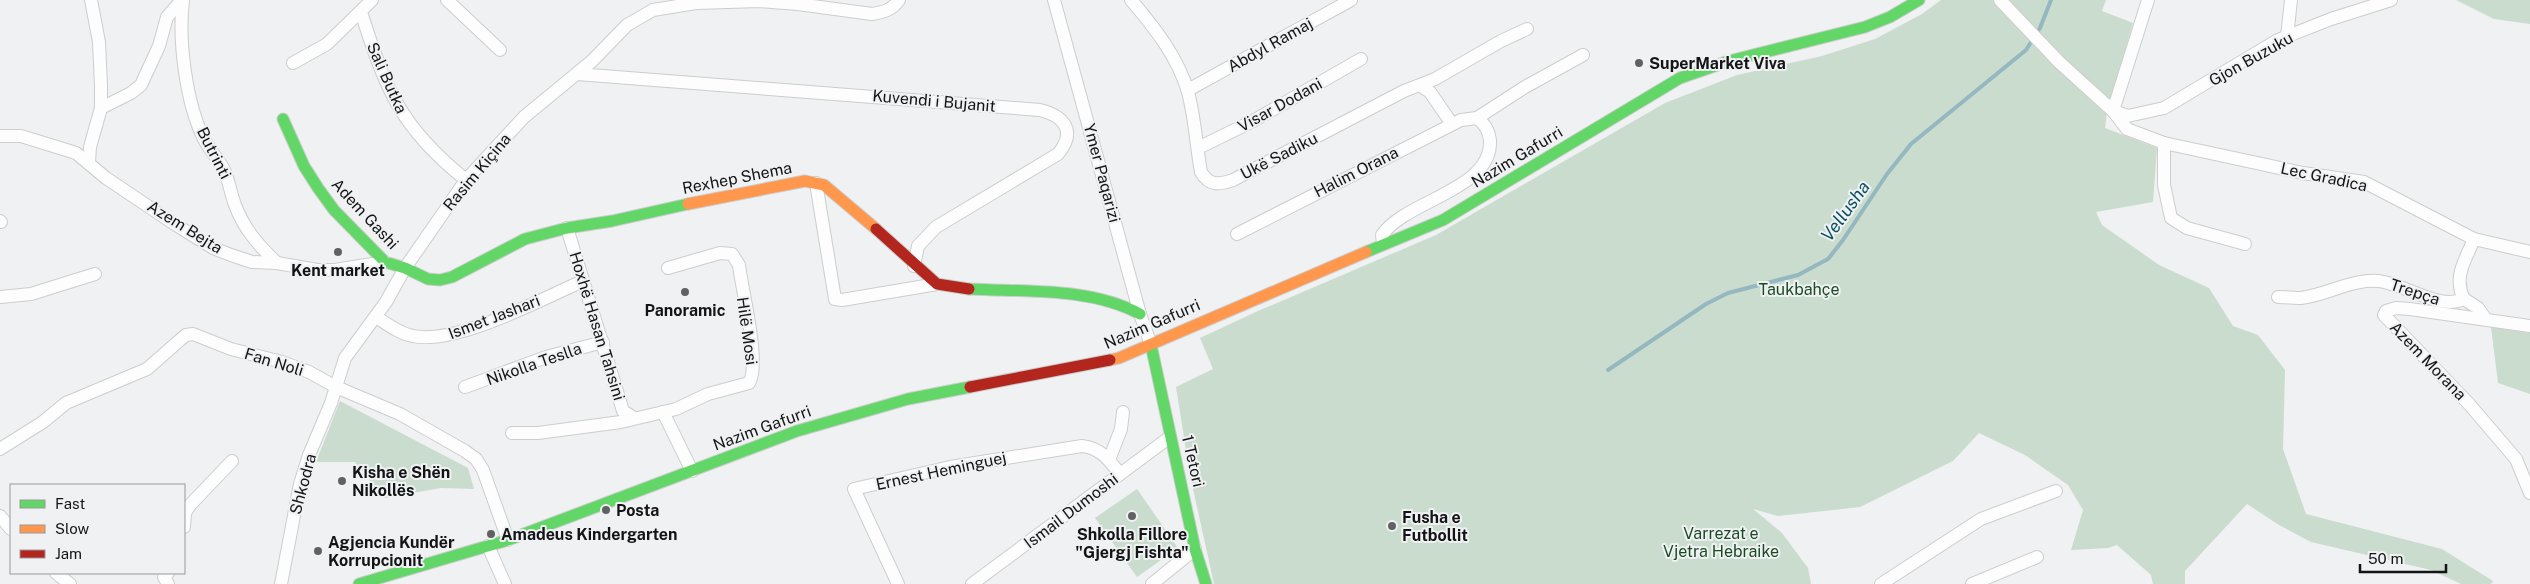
<svg xmlns="http://www.w3.org/2000/svg" width="2530" height="584" font-family="'Public Sans',sans-serif">
  <style>
    .green { fill: #cadccd }
    .lines { fill: none; stroke-linecap: round; stroke-linejoin: round }
    .stream { stroke: #94b7c0; stroke-width: 4 }
    .street-casing { stroke: #cccdcd; stroke-width: 14 }
    .fast-casing { stroke: #cccdcd; stroke-width: 13 }
    .slow-casing { stroke: #cccdcd; stroke-width: 13 }
    .jam-casing { stroke: #cccdcd; stroke-width: 13 }
    .street { stroke: #fdfdfd; stroke-width: 12 }
    .fast { stroke: #63d668; stroke-width: 11 }
    .slow { stroke: #ff974d; stroke-width: 11 }
    .jam { stroke: #b3261e; stroke-width: 11 }
    .poi-dot { fill: #606162; stroke: #eff1f3; stroke-width: 2 }
    .labels { text-anchor: middle; dominant-baseline: central; stroke-width: 4; stroke-linejoin: round; paint-order: stroke }
    .street-label { font-size: 16px; fill: #131415; stroke: #eff1f3 }
    .poi-label { font-size: 16px; font-weight: bold; fill: #131415; stroke: #eff1f3; text-anchor: start }
    .park-label { font-size: 16px; fill: #194b23; stroke: #eff1f3 }
    .water-label { font-size: 18px; font-style: italic; fill: #095160; stroke: #eff1f3 }
  </style>
  <rect width="100%" height="100%" fill="#f0f1f2"/>
  <g class="green">
    <polygon points="1941,0 2106,0 2102,11 2133,23 2107,112 2105,128 2157,148 2153,202 2096,212 2102,225 2159,265 2209,288 2233,326 2258,335 2285,370 2283,449 2306,514 2442,549 2493,581 2491,584 2461,584 2431,570 2311,542 2279,525 2247,504 2185,571 2185,584 2153,584 2151,575 2117,545 2108,548 2071,550 2083,510 2068,485 2025,455 1979,433 1953,461 1860,507 1778,516 1753,509 1782,533 1808,568 1811,584 1214,584 1190,475 1176,387 1213,369 1200,338 1258,311 1436,235 1665,103 1737,75 1822,56 1875,39 1922,14"/>
    <polygon points="2456,0 2530,0 2530,24 2494,19"/>
    <polygon points="2491,327 2530,333 2530,394 2498,383"/>
    <polygon points="340,401 468,468 474,489 441,488 384,498 355,462 316,462"/>
    <polygon points="1137,489 1178,548 1137,577 1095,518"/>
  </g>
  <g class="lines">
    <polyline class="stream" points="1608,370 1706,304 1728,293 1798,275 1828,259 1843,240 1887,174 1911,144 2026,50 2040,28 2051,0"/>
    <g class="street-casing">
      <g id="street">
        <path d="M183,0C178,40 186,103 204,139C210,151 220,160 225,172C229,182 231,194 235,205C244,229 259,246 277,263"/>
        <polyline points="447,0 500,50"/>
        <polyline points="1054,0 1140,314 1151,345"/>
        <path d="M1131,0C1154,27 1178,57 1188,92C1195,118 1196,145 1201,172C1209,186 1219,185 1233,180L1404,91L1435,79L1501,41L1527,29"/>
        <polyline points="2000,0 2059,62 2113,111 2127,129 2164,143 2303,173 2364,182 2474,239 2530,252"/>
        <polyline points="2148,0 2113,111 2128,116 2164,108 2278,40 2331,19 2391,0"/>
        <path d="M361,12C386,90 400,127 466,180"/>
        <polyline points="2287,37 2291,0"/>
        <polyline points="293,63 327,44 372,0"/>
        <path d="M577,74L1040,110C1064,116 1077,131 1058,154L936,227L918,246L914,266"/>
        <polyline points="1421,86 1430,92 1452,124"/>
        <polyline points="1188,90 1351,0"/>
        <polyline points="101,108 131,93 141,85 159,46 167,17 182,0"/>
        <polyline points="0,136 21,136 76,153 106,178 173,223 213,248 231,255 252,262 277,263 317,270 335,270 385,262"/>
        <polyline points="2164,143 2164,185 2171,218 2187,228 2245,244"/>
        <polyline points="1198,148 1253,121 1361,59"/>
        <polyline points="89,162 90,147 101,108 101,86 99,42 91,0"/>
        <polyline points="816,183 835,299 842,300 937,284"/>
        <polyline points="0,221 1,222"/>
        <polyline points="567,228 623,411 634,418"/>
        <polyline points="1237,234 1461,120 1477,118 1525,87 1583,55"/>
        <path d="M1383,243L1382,235C1406,200 1493,190 1490,140C1489,131 1484,123 1477,118"/>
        <polyline points="0,297 31,294 95,274"/>
        <path d="M2278,297C2286,297 2294,298 2301,298C2328,295 2356,276 2384,282C2409,287 2440,310 2464,299L2478,308L2485,318"/>
        <path d="M2464,299C2453,277 2465,261 2474,239"/>
        <path d="M376,317C387,324 400,334 413,336C457,345 541,299 583,281"/>
        <polyline points="2530,326 2410,309 2396,308 2386,311 2384,315 2469,404 2516,459 2530,493"/>
        <polyline points="465,387 546,357 603,342"/>
        <polyline points="663,412 692,471"/>
        <path d="M512,433H538L621,422L676,409L708,394L749,383C761,364 742,291 739,265L732,254L720,253L668,268"/>
        <polyline points="0,449 43,422 66,403 147,369 180,340 186,335 193,334 231,349 282,362 309,372 336,387 400,414 465,451 476,459 483,470 508,540"/>
        <polyline points="1109,460 1121,429 1123,412"/>
        <polyline points="0,516 11,529"/>
        <polyline points="184,527 185,513 190,505 232,461"/>
        <polyline points="488,546 505,584"/>
        <polyline points="56,573 70,584"/>
        <polyline points="168,573 164,577 168,584"/>
        <path d="M281,584L300,484L309,455L331,403L345,358L386,302L405,268L466,180L524,117L592,61L627,25L653,10L696,3L759,1L798,4L872,14C884,12 892,10 899,0"/>
        <path d="M898,584L854,489L950,467L1082,446C1101,448 1109,460 1120,474"/>
        <polyline points="972,584 1170,437"/>
        <polyline points="1152,584 1195,549"/>
        <polyline points="1881,584 1981,519 2056,491"/>
        <polyline points="1972,584 2037,557"/>
      </g>
    </g>
    <g class="fast-casing">
      <g id="fast">
        <polyline points="283,119 304,166 318,188 334,210 385,262 405,268 428,279 440,280 452,277 525,239 567,228 612,221 688,204"/>
        <polyline points="1366,252 1443,220 1680,78 1729,61 1865,27 1890,17 1919,0"/>
        <path d="M969,289C1025,292 1090,287 1140,314"/>
        <polyline points="1151,345 1195,549 1206,584"/>
        <polyline points="359,584 508,540 797,431 908,399 970,387"/>
      </g>
    </g>
    <g class="slow-casing">
      <g id="slow">
        <polyline points="688,204 805,181 824,185 876,229"/>
        <polyline points="1110,360 1119,358 1366,252"/>
      </g>
    </g>
    <g class="jam-casing">
      <g id="jam">
        <polyline points="876,229 937,284 969,289"/>
        <polyline points="970,387 1110,360"/>
      </g>
    </g>
    <use href="#street" class="street"/>
    <use href="#fast" class="fast"/>
    <use href="#slow" class="slow"/>
    <use href="#jam" class="jam"/>
  </g>
  <g class="poi-dot">
    <circle cx="1639" cy="63" r="5"/>
    <circle cx="338" cy="252" r="5"/>
    <circle cx="685" cy="292" r="5"/>
    <circle cx="342" cy="481" r="5"/>
    <circle cx="606" cy="510" r="5"/>
    <circle cx="1132" cy="516" r="5"/>
    <circle cx="1392" cy="526" r="5"/>
    <circle cx="491" cy="534" r="5"/>
    <circle cx="318" cy="551" r="5"/>
  </g>
  <g class="labels">
    <g class="street-label">
      <text transform="translate(1270 45) rotate(-29)">Abdyl Ramaj</text>
      <text transform="translate(2251 59) rotate(-29)">Gjon Buzuku</text>
      <text transform="translate(387 78) rotate(66)">Sali Butka</text>
      <text transform="translate(934 101) rotate(5)">Kuvendi i Bujanit</text>
      <text transform="translate(1280 105) rotate(-29)">Visar Dodani</text>
      <text transform="translate(214 153) rotate(63)">Butrinti</text>
      <text transform="translate(1279 156) rotate(-27)">Ukë Sadiku</text>
      <text transform="translate(1517 157) rotate(-31)">Nazim Gafurri</text>
      <text transform="translate(477 172) rotate(-50)">Rasim Kiçina</text>
      <text transform="translate(1356 172) rotate(-27)">Halim Orana</text>
      <text transform="translate(1102 173) rotate(75)">Ymer Paqarizi</text>
      <text transform="translate(2324 177) rotate(12)">Lec Gradica</text>
      <text transform="translate(737 178) rotate(-11)">Rexhep Shema</text>
      <text transform="translate(365 214) rotate(47)">Adem Gashi</text>
      <text transform="translate(185 227) rotate(32)">Azem Bejta</text>
      <text transform="translate(2415 292) rotate(18)">Trepça</text>
      <text transform="translate(494 317) rotate(-21)">Ismet Jashari</text>
      <text transform="translate(1152 324) rotate(-23)">Nazim Gafurri</text>
      <text transform="translate(597 326) rotate(73)">Hoxhë Hasan Tahsini</text>
      <text transform="translate(747 331) rotate(82)">Hilë Mosi</text>
      <text transform="translate(2428 361) rotate(46)">Azem Morana</text>
      <text transform="translate(274 362) rotate(17)">Fan Noli</text>
      <text transform="translate(534 364) rotate(-19)">Nikolla Teslla</text>
      <text transform="translate(762 428) rotate(-20)">Nazim Gafurri</text>
      <text transform="translate(1193 461) rotate(77)">1 Tetori</text>
      <text transform="translate(941 471) rotate(-12)">Ernest Heminguej</text>
      <text transform="translate(303 484) rotate(-75)">Shkodra</text>
      <text transform="translate(1071 511) rotate(-37)">Ismail Dumoshi</text>
    </g>
    <g class="poi-label">
      <text x="1649" y="63">SuperMarket Viva</text>
      <text x="338" y="270" text-anchor="middle">Kent market</text>
      <text x="685" y="310" text-anchor="middle">Panoramic</text>
      <text x="352" y="472">Kisha e Shën<tspan x="352" dy="18">Nikollës</tspan></text>
      <text x="616" y="510">Posta</text>
      <text x="1402" y="517">Fusha e<tspan x="1402" dy="18">Futbollit</tspan></text>
      <text x="501" y="534">Amadeus Kindergarten</text>
      <text x="1132" y="534" text-anchor="middle">Shkolla Fillore<tspan x="1132" dy="18">"Gjergj Fishta"</tspan></text>
      <text x="328" y="542">Agjencia Kundër<tspan x="328" dy="18">Korrupcionit</tspan></text>
    </g>
    <g class="park-label">
      <text x="1799" y="289">Taukbahçe</text>
      <text x="1721" y="533">Varrezat e<tspan x="1721" dy="18">Vjetra Hebraike</tspan></text>
    </g>
    <g class="water-label">
      <text transform="translate(1845 211) rotate(-54)">Vellusha</text>
    </g>
  </g>
  <rect x="10" y="484" width="175" height="90" fill="#eff1f3" stroke="#97999a"/>
  <rect x="20" y="500" width="25" height="8" fill="#63d668" stroke="#97999a"/>
  <text x="55" y="509" font-size="15" fill="#131415">Fast</text>
  <rect x="20" y="525" width="25" height="8" fill="#ff974d" stroke="#97999a"/>
  <text x="55" y="534" font-size="15" fill="#131415">Slow</text>
  <rect x="20" y="550" width="25" height="8" fill="#b3261e" stroke="#97999a"/>
  <text x="55" y="559" font-size="15" fill="#131415">Jam</text>
  <path d="M2360 564v8h86v-8" fill="none" stroke="#131415" stroke-width="2.5"/>
  <text x="2368" y="564" font-size="15" fill="#131415" stroke="#eff1f3" stroke-width="4" paint-order="stroke">50 m</text>
</svg>
